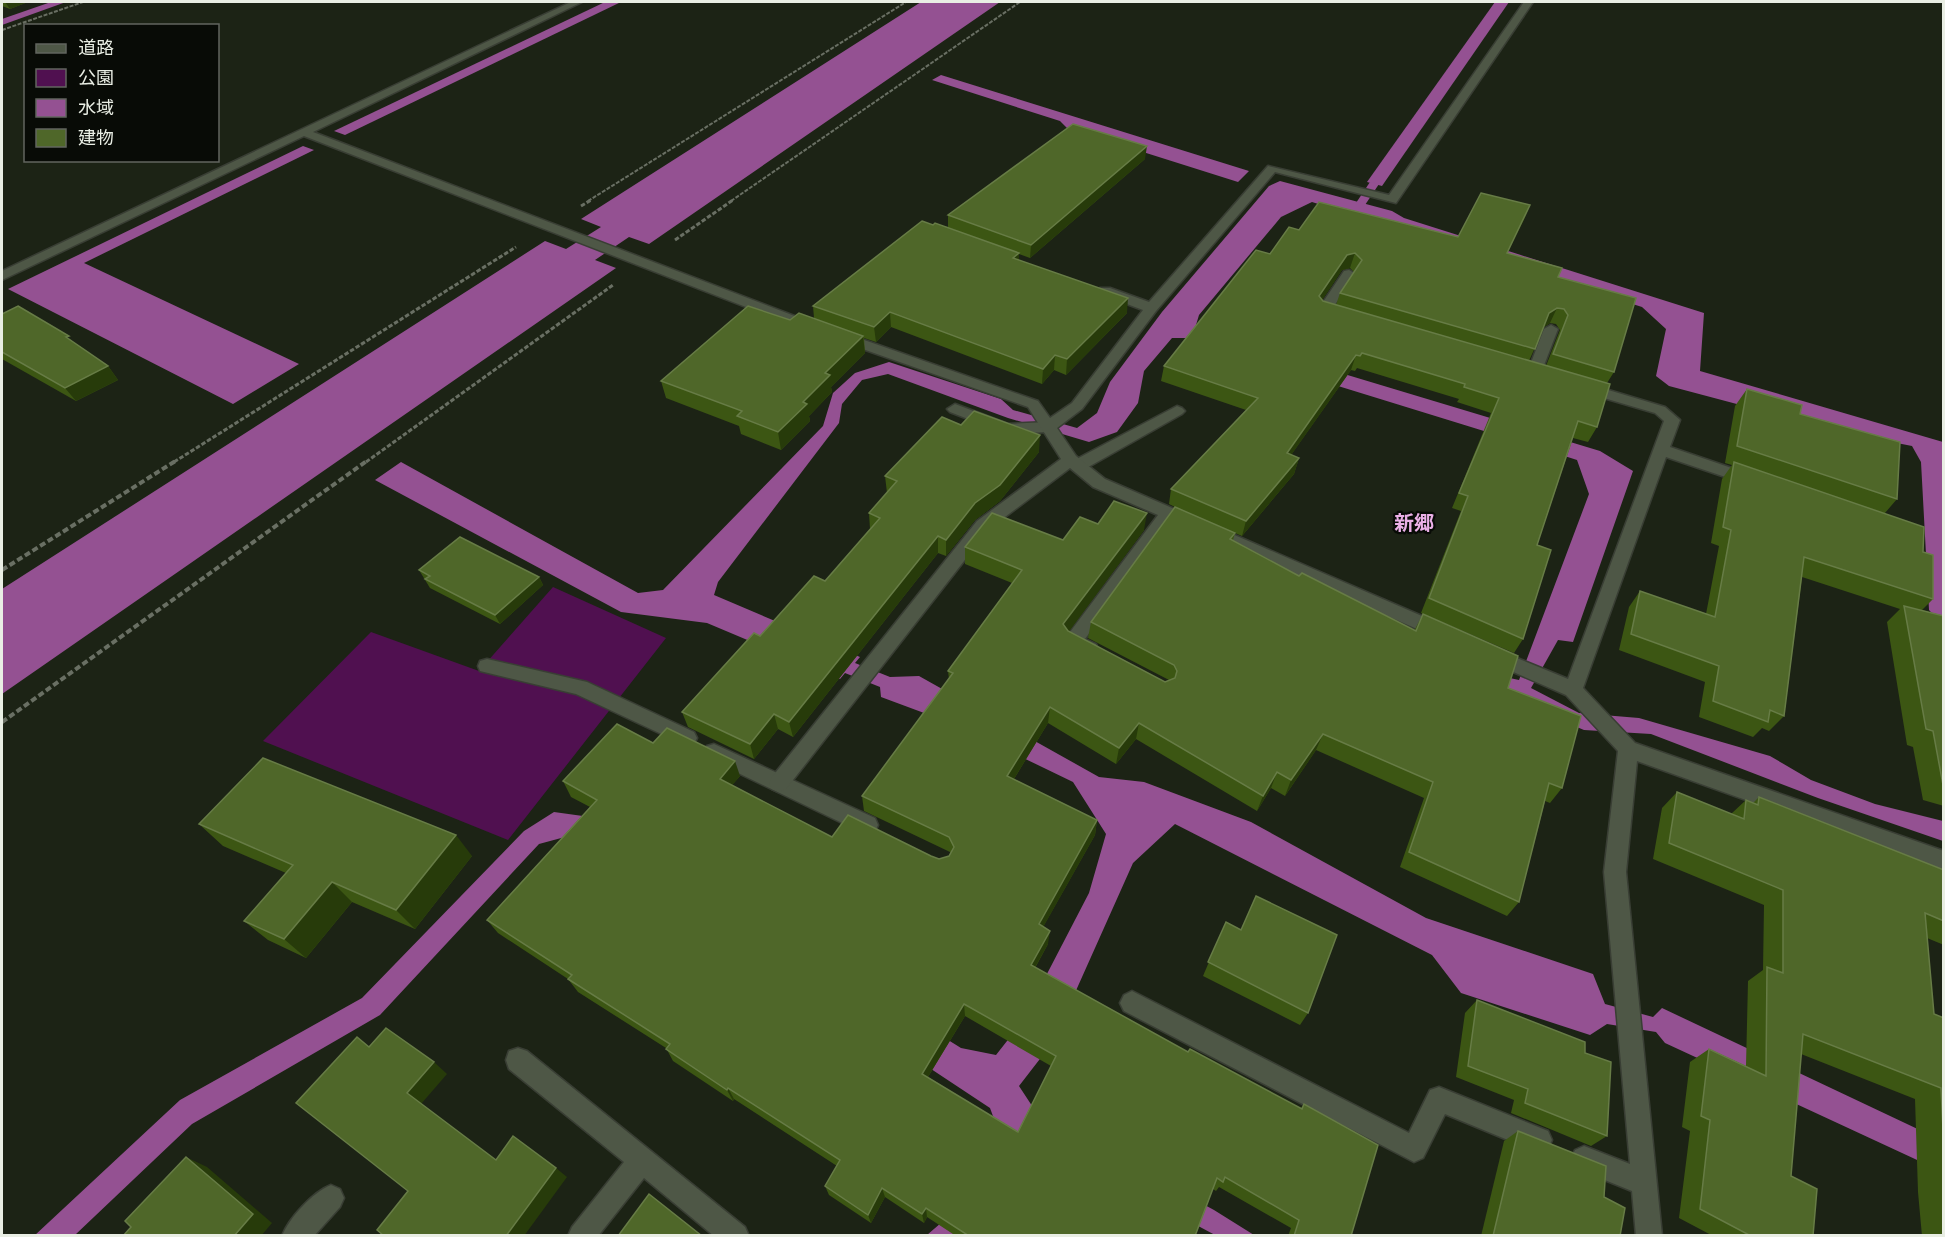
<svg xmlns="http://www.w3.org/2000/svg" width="1945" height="1237" font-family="Karla,'Noto Sans JP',sans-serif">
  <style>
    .green { fill: #501050 }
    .water { fill: #945192 }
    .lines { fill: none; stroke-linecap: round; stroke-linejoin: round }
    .stream { fill: #945192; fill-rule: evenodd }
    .lane-casing { stroke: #393e34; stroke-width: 3 }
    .street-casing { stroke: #393e34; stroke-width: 3 }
    .path-far2 { stroke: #696f63; stroke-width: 2; stroke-dasharray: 4 1.5; stroke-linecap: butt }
    .path-far1 { stroke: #696f63; stroke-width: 3; stroke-dasharray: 4.5 2; stroke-linecap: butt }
    .path { stroke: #696f63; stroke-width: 4; stroke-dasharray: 6 3; stroke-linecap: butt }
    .lane { fill: #4e5746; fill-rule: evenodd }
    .street { fill: #4e5746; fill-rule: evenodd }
    .wall { fill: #3c5613; fill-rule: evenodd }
    .shaded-wall { fill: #273b0a }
    .building { fill: #4f6729; stroke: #677c46; stroke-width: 1.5; fill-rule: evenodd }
    .labels { text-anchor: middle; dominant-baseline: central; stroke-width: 4.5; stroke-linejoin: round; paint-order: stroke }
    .neighbourhood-label { font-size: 20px; font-weight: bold; fill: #ebb0e7; stroke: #080b06 }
  </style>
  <rect width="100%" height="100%" fill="#1c2315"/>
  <polygon class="green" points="553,587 666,638 508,840 263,741 371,632 479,671"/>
  <g class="water">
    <polygon points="51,2 66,2 2,25 2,19"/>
    <polygon points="605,2 621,2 345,135 334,131"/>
    <polygon points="921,2 1000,2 649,244 629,237 595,260 616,268 2,694 2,589 545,241 566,249 601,227 581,219"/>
    <polygon points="1495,2 1509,2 1382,186 1367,182"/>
    <polygon points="941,75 1249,171 1238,182 1067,128 1060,121 932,80"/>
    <polygon points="303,146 314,150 84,263 299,364 233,404 8,289"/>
    <path d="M1280,181L1392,211L1404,218L1704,313L1700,371L1943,442V625L1929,610L1921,462L1912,446L1846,433L1669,386L1656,376L1666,329L1642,307L1312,202L1281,217L1199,315L1196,325L1301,361L1600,451L1633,471L1573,642L1558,640L1531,688L1579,713L1639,718L1770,756L1811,780L1875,804L1943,821V841L1818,798L1651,734L1584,730L1495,693L1505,677L1519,680L1589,494L1577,460C1448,419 1318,381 1189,338H1172L1144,371L1138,403L1117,432L1089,442L1008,418L888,374L862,380L842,404L839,423L718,582L714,595L860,657L855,663L890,677L919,676L1099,777L1144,782L1251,822L1426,918L1593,974L1605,1004L1653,1017L1662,1008L1943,1141V1172L1665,1043L1656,1032L1607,1024L1590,1035L1461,993L1432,955L1175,824L1133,863L1053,1042L1019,1086L1038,1115L1214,1210L1254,1235H1215L1019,1130L973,1221L956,1235H927L963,1204L1001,1138L990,1108L576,834L539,844L380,1015L192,1124L75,1235L34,1236L180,1100L362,998L524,831L554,812L590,817L961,1048L996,1055L1022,1022L1089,893L1106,834L1073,782L951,723L881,697L880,687L845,673L840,679L707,623L621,612L375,480L401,462L638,593L663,590L823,426L833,393L855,373L889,362L1001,399L1013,410L1077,428L1097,413L1110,382L1162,312L1269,186Z"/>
  </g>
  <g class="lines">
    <polygon class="stream" points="1370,182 1379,184 1365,205 1357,205 1356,203"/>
    <g class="lane-casing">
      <g id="lane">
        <polygon points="955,404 1008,424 1048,422 1056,427 1048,432 1007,434 950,412 947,409"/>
        <polygon points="1177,406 1182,408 1185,411 1182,414 1083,470 1077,471 1069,466 1071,462"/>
        <polygon points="487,659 587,682 694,732 697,738 694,744 687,746 576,694 480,671 478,666 480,661"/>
        <polygon points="714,744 875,818 878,825 875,832 868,834 861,832 707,758 704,752 707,746"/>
      </g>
    </g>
    <g class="street-casing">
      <g id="street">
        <polygon points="571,2 582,2 313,132 818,325 818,331 808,331 304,136 2,280 2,271"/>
        <path d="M1524,2H1533L1396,203L1275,172L1156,311L1082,409L1057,428L1076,456L1105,479L1445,626L1448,631L1445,636H1433L1171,521L1085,639L1096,644L1098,649L1096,654C1085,657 1069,651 1064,641L1067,636L1158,515L1093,487L1070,468L989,529L786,789L779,792L772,789L769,783L772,777L977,521L1061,459L1028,407L837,340V334H847L1038,401L1050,418L1072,403L1143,310L1100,294V288H1110L1149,302L1268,166L1389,195Z"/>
        <polygon points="1349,270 1356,274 1332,309 1344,315 1337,319 1317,311 1344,271"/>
        <polygon points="1551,325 1558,329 1541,373 1534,378 1529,376 1527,373 1544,329"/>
        <polygon points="1585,383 1665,407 1680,420 1670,447 1755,476 1757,480 1749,485 1666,457 1583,688 1635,743 1944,851 1944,871 1637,761 1626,872 1662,1236 1636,1236 1632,1191 1575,1168 1571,1159 1575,1150 1584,1146 1630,1164 1604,872 1618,751 1566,695 1488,661 1486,656 1488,651 1495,649 1568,679 1664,421 1655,413 1580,391 1578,388"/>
        <polygon points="1132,991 1409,1133 1430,1090 1439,1087 1548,1131 1552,1140 1548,1149 1539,1153 1445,1114 1423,1158 1414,1162 1124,1011 1120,1003 1124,995"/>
        <polygon points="518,1048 527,1051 745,1227 749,1236 714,1236 644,1178 598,1236 568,1236 572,1227 624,1162 509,1069 506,1060 509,1051"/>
        <path d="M331,1185L340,1189L344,1198L340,1207L314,1236H282C289,1218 313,1192 331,1185Z"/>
      </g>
    </g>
    <g class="path-far2">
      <polyline points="2,30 83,2"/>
      <polyline points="588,201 906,2"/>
      <polyline points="731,201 1020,2"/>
    </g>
    <g class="path-far1">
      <polyline points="581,206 591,200"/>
      <polyline points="675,240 733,200"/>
      <polyline points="174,462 516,247"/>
      <polyline points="366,462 613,285"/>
    </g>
    <g class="path">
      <polyline points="2,570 177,460"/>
      <polyline points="2,722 368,460"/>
    </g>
    <use href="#lane" class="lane"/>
    <use href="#street" class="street"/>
  </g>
  <g class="wall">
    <polygon points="2,2 28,2 10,9 2,6"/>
    <polygon points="1145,159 1030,258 1019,254 1019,260 1127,313 1066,375 1054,370 1042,384 891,327 876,342 864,338 865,353 831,387 832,392 809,416 810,421 781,450 741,434 739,426 666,398 661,381 790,320 814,318 813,306 933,225 948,227 948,215"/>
    <path d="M1530,205L1507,253L1558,277L1614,372L1607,383L1597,427L1588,442L1573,438L1537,545L1523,639L1514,653L1421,613L1461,511L1452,508L1491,413L1457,402L1459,399L1357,368L1355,371L1351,370L1291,455L1299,458L1294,474L1242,536L1235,533L1233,540L1299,576L1414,631L1423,614L1508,688L1562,788L1550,803L1545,801L1519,902L1507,916L1400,867L1424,798L1316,750L1285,796L1271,788L1257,811L1136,739L1116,764L1048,723L1014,779L1097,820L1095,835L1043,927L1048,944L1035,968L1188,1052L1301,1108L1304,1104L1351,1236H1288L1291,1228L1219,1187L1216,1191L1213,1189L1195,1236H956L927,1217L924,1223L885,1197L871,1223L829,1195L825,1186L837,1166L734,1099L733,1101L673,1061L666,1048L578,992L568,979L498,933L487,920L590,807L571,797L563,781L653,743L740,776L732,785L832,837L931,856L939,859L949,856L951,853L950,852L864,811L862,796L949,679L948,671L1012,583L965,564V547L1063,540L1098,524L1144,530L1068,632L1165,682L1169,680L1088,638L1091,622L1175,507L1169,504L1171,489L1246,410L1161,381L1164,366L1270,254L1299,230L1458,237ZM1350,268L1354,272L1340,293L1336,305L1323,301L1322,300L1342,270ZM1550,323L1556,324L1560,330L1546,366L1529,361L1544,327ZM965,1016L1051,1066L1018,1132L928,1077Z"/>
    <polygon points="2,314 74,343 108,366 118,380 76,401 2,359"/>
    <polygon points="1747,389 1800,414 1897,499 1885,513 1923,552 1933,599 1922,610 1944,616 1944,806 1923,800 1913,747 1907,745 1887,622 1900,609 1802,577 1784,716 1769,731 1762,728 1753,737 1699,717 1705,682 1619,650 1629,607 1640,591 1706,614 1719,546 1711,543 1722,479 1732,465 1725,463 1735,406"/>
    <polygon points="961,425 1039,452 1000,501 975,520 946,556 938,553 793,737 778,729 754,759 688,727 682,712 760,636 825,581 870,529 869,513 887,493 885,476"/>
    <polygon points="419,570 539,577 543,585 500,624 430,588"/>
    <polygon points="1677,792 1731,814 1746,800 1753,803 1759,797 1941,869 1944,868 1944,945 1927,938 1934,1014 1944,1018 1944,1236 1922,1236 1918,1192 1915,1099 1801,1054 1791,1176 1813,1236 1713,1236 1679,1218 1690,1131 1682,1127 1690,1062 1709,1049 1746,1066 1748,981 1763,970 1764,905 1653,859 1662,808"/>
    <polygon points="199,824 472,856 415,929 352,902 306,958 268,940 244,921 286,873 223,846"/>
    <polygon points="1226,922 1241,930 1308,1013 1300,1025 1203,976"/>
    <polygon points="1477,1000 1585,1053 1607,1136 1591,1146 1511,1113 1514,1100 1456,1077 1465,1013"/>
    <polygon points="1518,1131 1604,1197 1620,1236 1481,1236 1504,1141"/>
  </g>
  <g class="shaded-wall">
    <polygon points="5,2 28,2 10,9"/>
    <polygon points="1147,146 1145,159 1030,258 1031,245"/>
    <polygon points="1530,205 1524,220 1500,268 1507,253"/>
    <polygon points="1019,253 1019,268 1013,258"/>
    <polygon points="1355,253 1350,268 1342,270 1315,311 1319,296 1347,255"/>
    <polygon points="1128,298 1127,313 1066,375 1067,359"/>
    <polygon points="1557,308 1550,323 1542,328 1549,313"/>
    <polygon points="890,312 891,327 876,342 874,327"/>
    <polygon points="863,336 865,353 831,387 832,392 809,416 810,421 781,450 778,432 825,373"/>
    <polygon points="1055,355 1054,370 1042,384 1043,369"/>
    <polygon points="1356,355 1351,370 1282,468 1287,453"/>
    <polygon points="108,366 118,380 76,401 65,388"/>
    <polygon points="1040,435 1039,452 1000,501 975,520 946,556 946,540 975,503"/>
    <polygon points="1299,458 1294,474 1242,536 1246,521"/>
    <polygon points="1147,513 1144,530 1062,641 1063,624"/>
    <polygon points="938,536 938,553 793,737 789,722"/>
    <polygon points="539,577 543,585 500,624 495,615"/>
    <polygon points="1050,707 1048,723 1006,792 1007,776"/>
    <polygon points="774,714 778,729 754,759 750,744"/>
    <polygon points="1139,723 1136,739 1116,764 1119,748"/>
    <polygon points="1323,734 1316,750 1285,796 1291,780"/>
    <polygon points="735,761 740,776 725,794 720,779"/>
    <polygon points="1277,772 1271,788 1257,811 1263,796"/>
    <polygon points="1097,820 1095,835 1037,938 1039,924"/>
    <polygon points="456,835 472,856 415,929 396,910"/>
    <polygon points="332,882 352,902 306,958 284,939"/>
    <polygon points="1050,931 1048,944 1029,978 1031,965"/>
    <polygon points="964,1004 965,1016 923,1085 922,1074"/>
    <polygon points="434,1062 447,1074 421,1104 407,1093"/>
    <polygon points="728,1088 734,1099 733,1101 727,1090"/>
    <polygon points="186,1157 207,1167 272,1223 261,1236 234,1236"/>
    <polygon points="556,1168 567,1177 524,1236 506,1236"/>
    <polygon points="882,1188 885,1197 871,1223 868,1215"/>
    <polygon points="926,1208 927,1217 924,1223 922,1214"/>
  </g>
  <g class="building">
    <polygon points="1073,124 1147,146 1031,245 948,215"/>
    <polygon points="1481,193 1530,205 1507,253 1562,268 1558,277 1636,298 1614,372 1553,354 1568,315 1564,309 1557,308 1549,313 1535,349 1340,293 1362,260 1355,253 1347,255 1319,296 1323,301 1610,384 1597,427 1578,421 1537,545 1551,550 1523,639 1429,598 1468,496 1459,493 1499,398 1464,387 1465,384 1362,353 1360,356 1356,355 1287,453 1299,458 1246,521 1171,489 1258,398 1164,366 1256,250 1270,254 1289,227 1299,230 1319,202 1458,237"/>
    <polygon points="922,221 933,225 935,223 1019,253 1013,258 1128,298 1067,359 1055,355 1043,369 890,312 874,327 813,306"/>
    <polygon points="18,306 69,336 66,337 108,366 65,388 2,352 2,314"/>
    <polygon points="748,306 790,320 799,313 863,336 825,373 830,375 803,402 807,404 778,432 737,416 742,411 661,381"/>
    <polygon points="1747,389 1802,405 1800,414 1900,442 1897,499 1737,446"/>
    <polygon points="974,411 1040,435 1000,485 975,503 946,540 938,536 789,722 774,714 750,744 682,712 754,633 760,636 814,576 825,581 880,518 869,513 897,481 885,476 942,417 961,425"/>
    <polygon points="1734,462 1924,527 1923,552 1933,555 1933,599 1804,557 1784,716 1770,710 1768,722 1713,701 1719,666 1631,634 1640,591 1715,617 1731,530 1723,527"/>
    <path d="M1114,501L1147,513L1063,624L1068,631L1165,682L1175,678L1177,671L1174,665L1091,622L1175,507L1235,533L1230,539L1299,576L1302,573L1416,631L1423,614L1518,656L1508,688L1581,716L1562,788L1549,783L1519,902L1409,852L1433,782L1323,734L1291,780L1277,772L1263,796L1139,723L1119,748L1050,707L1007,776L1097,820L1039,924L1050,931L1031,965L1188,1052L1190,1049L1302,1109L1304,1104L1378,1145L1351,1236H1294L1299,1220L1225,1177L1223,1182L1217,1178L1195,1236H969L926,1208L922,1214L882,1188L868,1215L825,1186L840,1160L728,1088L727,1090L666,1049L670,1044L568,979L572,975L487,920L597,800L563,781L617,724L653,743L667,728L735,761L720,779L832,837L848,815L931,856L939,859L949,856L954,847L949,837L862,796L953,673L948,671L1022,570L965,547L992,513L1063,540L1080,517L1098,524ZM964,1004L1056,1056L1018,1132L922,1074Z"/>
    <polygon points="460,537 539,577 495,615 425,579 430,576 419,570"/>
    <polygon points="1904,606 1944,616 1944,785 1943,785 1933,731 1926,729"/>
    <polygon points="263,758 456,835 396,910 332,882 284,939 244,921 293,865 199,824"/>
    <polygon points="1677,792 1744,819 1746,800 1758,805 1759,797 1944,870 1944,921 1925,913 1934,1014 1944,1018 1944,1151 1941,1088 1803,1034 1791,1176 1817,1189 1813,1236 1751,1236 1700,1209 1710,1120 1701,1116 1709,1049 1766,1076 1767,967 1783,973 1783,890 1669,843"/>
    <polygon points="1256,896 1337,935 1308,1013 1208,962 1226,922 1241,930"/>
    <polygon points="1477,1000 1585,1042 1585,1053 1611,1062 1607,1136 1525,1103 1528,1089 1468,1066"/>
    <polygon points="386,1028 434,1062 407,1093 496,1160 513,1136 556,1168 506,1236 384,1236 377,1230 408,1191 296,1103 357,1037 369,1047"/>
    <polygon points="1518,1131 1606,1166 1604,1197 1625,1208 1620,1236 1493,1236"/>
    <polygon points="186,1157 253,1214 234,1236 123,1236 131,1227 125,1221"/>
    <polygon points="649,1194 702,1236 618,1236"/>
  </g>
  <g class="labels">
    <g class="neighbourhood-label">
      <text x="1414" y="523">新郷</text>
    </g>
  </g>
  <rect width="1945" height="1237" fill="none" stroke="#e9eee4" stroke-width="6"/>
  <rect x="24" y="24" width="195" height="138" fill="#080b06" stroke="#62665f" stroke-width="1.5"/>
  <rect x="36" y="44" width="30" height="9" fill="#4e5746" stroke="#62665f" stroke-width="1.5"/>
  <text x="78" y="54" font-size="18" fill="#e9eee4">道路</text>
  <rect x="36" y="69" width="30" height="18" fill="#501050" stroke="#62665f" stroke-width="1.5"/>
  <text x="78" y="84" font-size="18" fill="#e9eee4">公園</text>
  <rect x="36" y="99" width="30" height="18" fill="#945192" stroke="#62665f" stroke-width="1.5"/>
  <text x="78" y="114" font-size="18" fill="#e9eee4">水域</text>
  <rect x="36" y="129" width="30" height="18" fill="#4f6729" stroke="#62665f" stroke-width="1.5"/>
  <text x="78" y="144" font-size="18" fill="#e9eee4">建物</text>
</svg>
